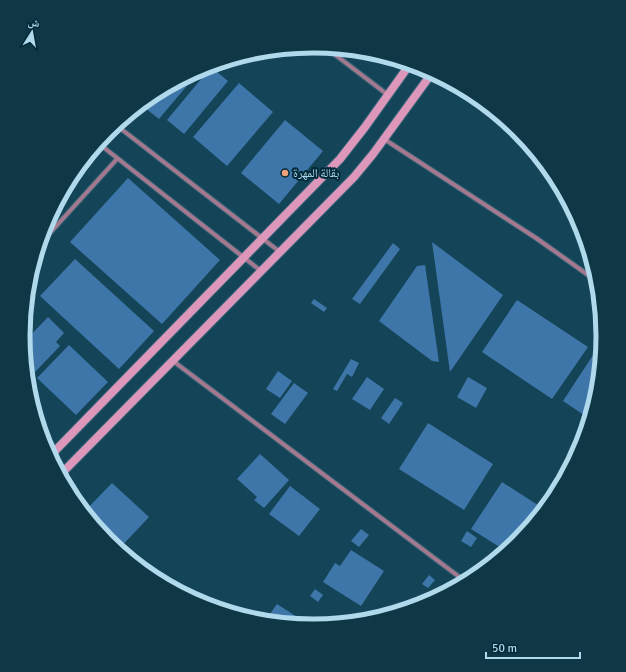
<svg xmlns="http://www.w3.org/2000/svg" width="626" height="672" font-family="Signika,'Noto Naskh Arabic',sans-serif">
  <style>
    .building { fill: #3e76a9 }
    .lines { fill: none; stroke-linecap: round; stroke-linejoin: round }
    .minor-casing { stroke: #336275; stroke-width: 6 }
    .secondary-casing { stroke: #336275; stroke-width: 10 }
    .minor { stroke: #a4788e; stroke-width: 4 }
    .secondary { stroke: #dd97ba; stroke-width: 8 }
    .poi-dot { fill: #f0a27a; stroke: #022938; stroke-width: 1.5 }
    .labels { text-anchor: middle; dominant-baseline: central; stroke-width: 4; stroke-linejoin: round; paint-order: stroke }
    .poi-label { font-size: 12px; fill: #b1d9ec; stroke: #022938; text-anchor: start }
    .rim { fill: none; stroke: #b1d9ec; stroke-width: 5 }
  </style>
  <rect width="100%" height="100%" fill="#144457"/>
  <g class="building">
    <polygon points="211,67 228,81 184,134 167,120"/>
    <polygon points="201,69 159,119 145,108 158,91"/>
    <polygon points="239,83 273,112 227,166 193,137"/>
    <polygon points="500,116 518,131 528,144 497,121"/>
    <polygon points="285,120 323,151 279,204 241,173"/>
    <polygon points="128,178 220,260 162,324 70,242"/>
    <polygon points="432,242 503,295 450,372"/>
    <polygon points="393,243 400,249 360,304 352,299"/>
    <polygon points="75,259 154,331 119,369 40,296"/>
    <polygon points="425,265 439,362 432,361 379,321 417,266"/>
    <polygon points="314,299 327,308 324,312 311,303"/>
    <polygon points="517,300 588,347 552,399 482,352"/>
    <polygon points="48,317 64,333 56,342 60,346 35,372 26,364 24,342"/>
    <polygon points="69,345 108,382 76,415 37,378"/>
    <polygon points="597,349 601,352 597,393 590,419 563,401"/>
    <polygon points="351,359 359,363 352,377 347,374 337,391 333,389"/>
    <polygon points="278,371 292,381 280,398 266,389"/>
    <polygon points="367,377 384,389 370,410 352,399"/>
    <polygon points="468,377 487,388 476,408 457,397"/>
    <polygon points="294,383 308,393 285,424 271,414"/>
    <polygon points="395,398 403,403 389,424 381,418"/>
    <polygon points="428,423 493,464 464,510 399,469"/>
    <polygon points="260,454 289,480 264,508 254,500 257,497 237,479"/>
    <polygon points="502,482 544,509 518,541 506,551 471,529"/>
    <polygon points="112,483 149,517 118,550 108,541 84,512"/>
    <polygon points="290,486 320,509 299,536 269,514"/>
    <polygon points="361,529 369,535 359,547 351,541"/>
    <polygon points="467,531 477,538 471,547 461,541"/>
    <polygon points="351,550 384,571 361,606 323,582 335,563 340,566"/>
    <polygon points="429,575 435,580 428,588 422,584"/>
    <polygon points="315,589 323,595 318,602 310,596"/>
    <polygon points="277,604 311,626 265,621"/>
  </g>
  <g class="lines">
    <g class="minor-casing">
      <g id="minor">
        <polyline points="325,47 388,95"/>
        <polyline points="116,125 280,252"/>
        <polyline points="384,139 536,238 598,282"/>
        <polyline points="98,143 261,271"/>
        <polyline points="39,245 117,159"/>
        <polyline points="173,361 466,582"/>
      </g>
    </g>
    <g class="secondary-casing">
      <g id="secondary">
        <polyline points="50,456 340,159 365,127 410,64"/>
        <polyline points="60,475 354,177 373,154 432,73"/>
      </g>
    </g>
    <use href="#minor" class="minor"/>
    <use href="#secondary" class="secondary"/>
  </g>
  <circle class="poi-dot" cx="285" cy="173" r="4"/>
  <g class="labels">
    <g class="poi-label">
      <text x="293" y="173">بقالة المهرة</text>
    </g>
  </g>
  <path d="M0 0H626V672H0ZM30 336a283 283 0 1 1 566 0a283 283 0 1 1-566 0Z" fill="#103746" fill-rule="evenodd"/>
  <path class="rim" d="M30 336a283 283 0 1 1 566 0a283 283 0 1 1-566 0Z"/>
  <g transform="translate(32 32) rotate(11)" stroke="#022938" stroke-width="3" paint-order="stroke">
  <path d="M0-3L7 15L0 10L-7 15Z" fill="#b1d9ec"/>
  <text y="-6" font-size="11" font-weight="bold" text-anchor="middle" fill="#b1d9ec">ش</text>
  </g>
  <path d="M486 652v6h94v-6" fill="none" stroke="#b1d9ec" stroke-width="2"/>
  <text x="492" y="652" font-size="12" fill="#b1d9ec" stroke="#022938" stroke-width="3" paint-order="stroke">50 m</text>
</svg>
